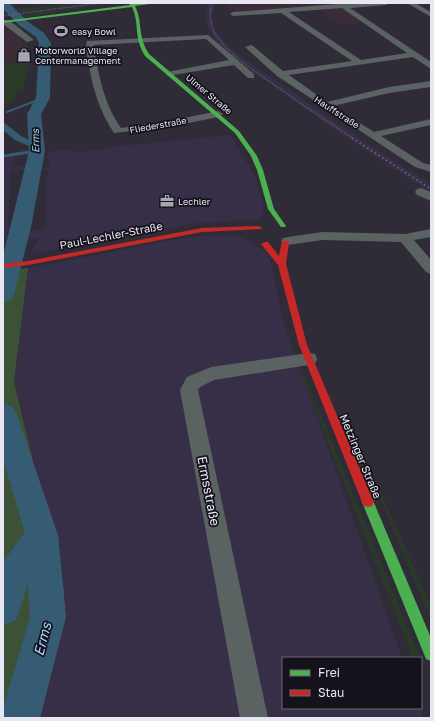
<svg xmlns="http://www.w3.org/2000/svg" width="434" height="721" font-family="'Golos Text',sans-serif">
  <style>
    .commercial { fill: #3b2c38 }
    .built { fill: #362f47; fill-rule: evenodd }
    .green { fill: #2b3929 }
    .forest { fill: #3b5237 }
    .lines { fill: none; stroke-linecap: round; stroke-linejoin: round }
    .stream-far1 { stroke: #365c74; stroke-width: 2 }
    .stream { stroke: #365c74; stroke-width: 3 }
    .canal { fill: #365c74; fill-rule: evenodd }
    .river { fill: #365c74; fill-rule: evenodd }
    .street { fill: #5a6262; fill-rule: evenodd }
    .fast { fill: #4caf50; fill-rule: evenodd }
    .jam { fill: #c62828; fill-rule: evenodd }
    .rail-far1 { stroke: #64666a; stroke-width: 1.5; stroke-dasharray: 1 1.5; stroke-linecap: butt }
    .rail { stroke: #64666a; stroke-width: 2; stroke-dasharray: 1.5 3; stroke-linecap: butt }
    .labels { text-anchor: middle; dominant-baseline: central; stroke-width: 3.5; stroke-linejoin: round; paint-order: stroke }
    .far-poi-label { font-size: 9px; fill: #eae7f4; stroke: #14121b; text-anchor: start }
    .far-street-label { font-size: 9px; fill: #eae7f4; stroke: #14121b }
    .far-water-label { font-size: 10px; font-style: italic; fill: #a2d8fa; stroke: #14121b }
    .street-label { font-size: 11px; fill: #eae7f4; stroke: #14121b }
    .near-street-label { font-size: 13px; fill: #eae7f4; stroke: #14121b }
    .near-water-label { font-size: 14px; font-style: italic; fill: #a2d8fa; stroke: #14121b }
  </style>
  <rect width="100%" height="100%" fill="#2f2c37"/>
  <g class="commercial">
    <polygon points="227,3 343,3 372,22 342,25 320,9 235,11 227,10"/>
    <polygon points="3,24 8,24 27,47 29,59 3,64"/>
  </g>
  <g class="built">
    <polygon points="87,3 109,3 3,16 3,14"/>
    <polygon points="208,3 215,3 211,18 215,28 225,43 235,52 340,125 431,185 431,193 332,128 228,53 218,44 208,28 205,17"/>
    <path d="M230,135L255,176L263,203L264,210L261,217L256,220L196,223L30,254L39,238L3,244V157L15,155L12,167H49L48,152L73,149L74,153L120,146ZM50,170L46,177L47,223L45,227L40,230L8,234L10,171Z"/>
    <polygon points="221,235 238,236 250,241 263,250 269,257 286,330 402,658 283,658 283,708 420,708 423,718 39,718 64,590 14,382 28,268 194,236"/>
  </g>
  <g class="green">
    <polygon points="72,3 87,3 19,12 17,9"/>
    <polygon points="109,3 117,3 24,17 22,15"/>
    <polygon points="29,59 31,60 22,92 17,92 14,100 3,106 3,64"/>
    <polygon points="300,371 306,378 420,658 413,658"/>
    <polygon points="357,445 363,452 431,605 431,619"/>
  </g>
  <polygon class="forest" points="28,268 14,382 64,590 39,718 3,718 3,271"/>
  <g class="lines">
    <polyline class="stream-far1" points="7,112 43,98"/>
    <polyline class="stream" points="3,156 37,151"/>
    <polygon class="canal" points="3,122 21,136 41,146 36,149 15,140 3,130"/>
    <g class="river">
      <polygon points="3,3 9,3 27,21 44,33 51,43 50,98 41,114 45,151 31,227 14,295 11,300 3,302 3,256 29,151 27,114 36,98 39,43 36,37 19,25 3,9"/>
      <polygon points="3,404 13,407 17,415 58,535 66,617 40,718 3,718 3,708 30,617 28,584 16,620 3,625 3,562 25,532 3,460"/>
    </g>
    <g class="street">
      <path d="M337,3H389L386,5L350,8L431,62V69L413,57L289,75L327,102L389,87L431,81V87L389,93L333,106L374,132L431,119V125L381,136L423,163L431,165V172L415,167L277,76L245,47L252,45L283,71L352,61L281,13L233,16L230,14L233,12L337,4ZM342,8L407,53L361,60L289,12Z"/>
      <polygon points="407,3 415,3 431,12 431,17"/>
      <polygon points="3,20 9,20 34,40 27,42 3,24"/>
      <path d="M208,35L254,74V78H248L234,65L167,76V72L229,60L206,39L94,45C98,74 104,104 121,128L174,120L218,111L223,114L218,117L174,126L114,133C99,111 92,86 88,60C87,54 85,47 87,41Z"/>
      <polygon points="421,188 431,192 431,201 417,195 415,192 417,189"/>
      <polygon points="431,229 431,237 414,240 431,260 431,274 426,272 401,242 322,240 288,245 283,244 281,241 283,238 288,237 322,232 405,234"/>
      <polygon points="309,353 315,354 317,359 315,364 214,380 200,387 198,390 268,718 240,718 180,390 187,377 211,367"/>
    </g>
    <g class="fast">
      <path d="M129,3L134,4L156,3L135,6C143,22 137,36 149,54L239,131L257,156L263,170L274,209L286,226L285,227H281L268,209L257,170L251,156L235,133L145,56C133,36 140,24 132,7L3,23V21L130,5Z"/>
      <polygon points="368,497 372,498 431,638 431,661 426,659 362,502 364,498"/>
    </g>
    <g class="jam">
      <polygon points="259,226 262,228 261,229 202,232 28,265 3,268 3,264 28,261 202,228"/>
      <polygon points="282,241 288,241 289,243 286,264 307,345 374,502 372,506 368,507 364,506 362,502 299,345 278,265 261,244 265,242 268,242 279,256"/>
    </g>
    <g class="rail-far1">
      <path d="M212,3C209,14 210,26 216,35C229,54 249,67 267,80C296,100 325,120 354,139"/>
      <polyline points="3,16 101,3"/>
    </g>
    <polyline class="rail" points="352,138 431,189"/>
  </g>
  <defs>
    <g id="stadium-bare" transform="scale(1.08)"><path d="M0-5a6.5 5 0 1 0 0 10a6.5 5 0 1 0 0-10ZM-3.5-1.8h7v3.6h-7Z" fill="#a9a6b2" stroke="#14121b" stroke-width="2.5" paint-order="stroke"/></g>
    <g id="shop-bare" transform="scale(1.08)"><path d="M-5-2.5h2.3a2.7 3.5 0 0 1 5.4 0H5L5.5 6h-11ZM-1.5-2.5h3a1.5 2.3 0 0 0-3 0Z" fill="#a9a6b2" stroke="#14121b" stroke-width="2.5" paint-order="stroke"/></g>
    <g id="office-bare" transform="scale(1.08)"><path d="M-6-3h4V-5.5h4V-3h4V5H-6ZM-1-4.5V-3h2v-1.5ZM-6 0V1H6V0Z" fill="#a9a6b2" stroke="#14121b" stroke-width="2.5" paint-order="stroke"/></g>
  </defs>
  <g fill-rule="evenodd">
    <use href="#stadium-bare" x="61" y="31"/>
    <use href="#shop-bare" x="24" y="55"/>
    <use href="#office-bare" x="167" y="201"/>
  </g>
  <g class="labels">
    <g class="far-poi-label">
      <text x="72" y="31">easy Bowl</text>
      <text x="35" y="50">Motorworld Village<tspan x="35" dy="10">Centermanagement</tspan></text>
      <text x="178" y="201">Lechler</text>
    </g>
    <g class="far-street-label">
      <text transform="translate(209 94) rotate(40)">Ulmer Straße</text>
      <text transform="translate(337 112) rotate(33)">Hauffstraße</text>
      <text transform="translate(158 125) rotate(-10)">Fliederstraße</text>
    </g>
    <g class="far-water-label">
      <text transform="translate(35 141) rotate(-91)">Erms</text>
    </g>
    <g class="street-label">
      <text transform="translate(111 235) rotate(-11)">Paul-Lechler-Straße</text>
      <text transform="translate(361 456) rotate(67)">Metzinger Straße</text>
    </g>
    <g class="near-street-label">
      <text transform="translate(209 491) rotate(79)">Ermsstraße</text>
    </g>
    <g class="near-water-label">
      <text transform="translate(42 639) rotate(-75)">Erms</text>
    </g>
  </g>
  <rect width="434" height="721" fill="none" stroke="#eae7f4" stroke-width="8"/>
  <rect x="282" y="657" width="140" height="52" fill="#14121b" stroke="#6a6772"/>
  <rect x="290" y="670" width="20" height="6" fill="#4caf50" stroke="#6a6772"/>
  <text x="318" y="677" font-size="12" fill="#eae7f4">Frei</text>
  <rect x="290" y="690" width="20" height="6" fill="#c62828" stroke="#6a6772"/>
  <text x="318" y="697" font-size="12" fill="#eae7f4">Stau</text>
</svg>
